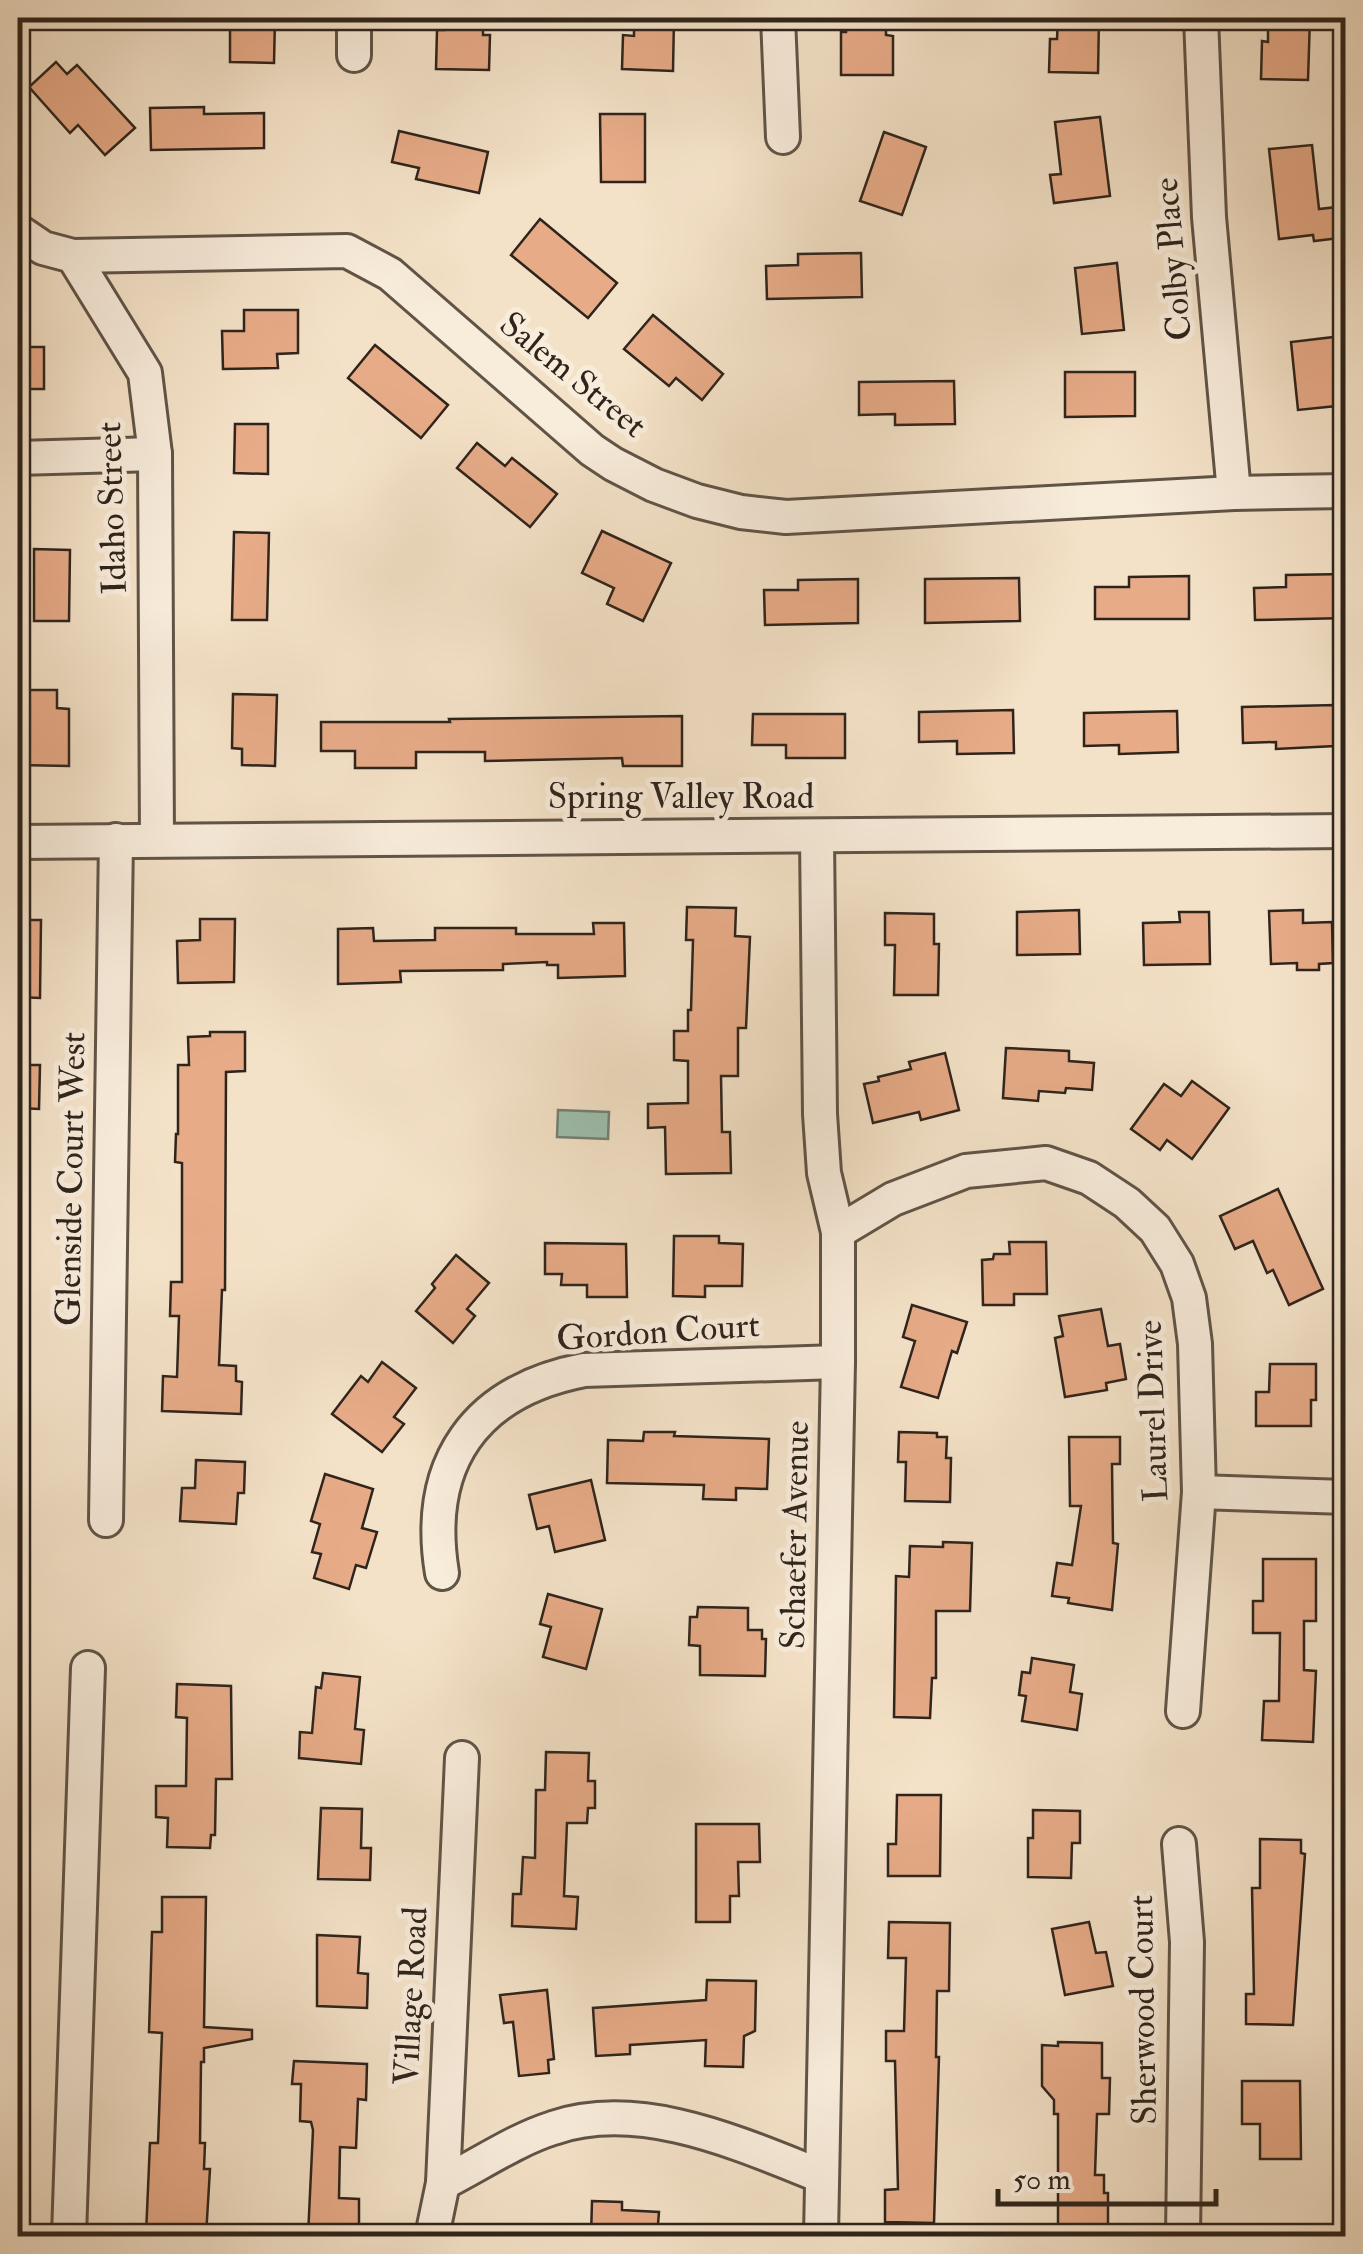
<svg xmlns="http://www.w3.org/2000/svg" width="1363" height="2254" font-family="'IM FELL Double Pica',serif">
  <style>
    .water { fill: #9dbfaf; stroke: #718174; stroke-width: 2.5 }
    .building { fill: #e7ab88; stroke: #2f241c; stroke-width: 2.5 }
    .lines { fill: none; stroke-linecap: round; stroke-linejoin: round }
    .minor-casing { stroke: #605447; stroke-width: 38 }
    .minor { stroke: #f8ecdb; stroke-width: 32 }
    .labels { text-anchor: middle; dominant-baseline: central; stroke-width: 10; stroke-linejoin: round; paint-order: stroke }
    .street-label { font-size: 35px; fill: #2f241c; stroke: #f8ecdb }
  </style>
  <rect width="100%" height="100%" fill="#f4e2c8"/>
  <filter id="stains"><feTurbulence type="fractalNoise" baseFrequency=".002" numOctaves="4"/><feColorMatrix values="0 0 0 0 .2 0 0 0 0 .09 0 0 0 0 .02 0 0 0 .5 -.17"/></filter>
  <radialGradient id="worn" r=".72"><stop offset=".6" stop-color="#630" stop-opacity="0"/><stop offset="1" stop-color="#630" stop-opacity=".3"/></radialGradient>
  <polygon class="water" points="558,1110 609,1112 608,1139 557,1137"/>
  <g class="building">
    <polygon points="230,18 275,18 274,63 230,62"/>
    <polygon points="444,18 483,18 483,35 490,35 489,70 436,69 437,30 444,30"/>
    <polygon points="634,18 674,18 673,71 622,69 623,35 634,36"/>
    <polygon points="846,18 886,18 886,35 893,36 893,75 841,75 841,32 846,32"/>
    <polygon points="1058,18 1099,18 1098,73 1049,72 1050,39 1057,39"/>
    <polygon points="1268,18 1310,18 1308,80 1261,79 1262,41 1268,42"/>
    <polygon points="56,62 67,74 77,65 135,128 105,155 78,125 70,133 29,87"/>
    <polygon points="204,107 204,114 264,113 264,148 151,150 150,108"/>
    <polygon points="600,114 645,114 645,182 601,182"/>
    <polygon points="1100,117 1110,196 1054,203 1050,175 1061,174 1055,122"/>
    <polygon points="399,131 488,152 479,193 416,179 419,168 392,162"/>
    <polygon points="884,132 926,147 902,215 860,201"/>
    <polygon points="1312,145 1319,209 1337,207 1340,238 1314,241 1313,235 1279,239 1269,149"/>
    <polygon points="540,219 617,283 588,318 511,255"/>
    <polygon points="861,253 862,297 767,299 766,266 798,265 798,254"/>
    <polygon points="1117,263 1124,330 1082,334 1075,268"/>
    <polygon points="244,310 298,310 298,353 277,354 278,368 223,369 222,331 244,331"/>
    <polygon points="653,315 723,374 702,400 676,378 669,386 624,349"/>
    <polygon points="1334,337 1338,371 1346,370 1346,405 1298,410 1291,342"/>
    <polygon points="375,345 448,405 421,438 348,378"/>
    <rect x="18" y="347" width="26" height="42"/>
    <polygon points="1065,372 1135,372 1135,416 1065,417"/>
    <polygon points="954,381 955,424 895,425 895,414 859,415 859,382"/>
    <polygon points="235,424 268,424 268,474 234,473"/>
    <polygon points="477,443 505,466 512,458 557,494 530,527 457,468"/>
    <polygon points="602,531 671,563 643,621 607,604 614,588 582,573"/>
    <polygon points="234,532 269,533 267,620 232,620"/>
    <polygon points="34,549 70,550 69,621 34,621"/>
    <polygon points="1346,574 1346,618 1255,620 1254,588 1286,587 1286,575"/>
    <polygon points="1189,576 1189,619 1095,619 1095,587 1129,587 1129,577"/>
    <polygon points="1019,578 1020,621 925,623 925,579"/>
    <polygon points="858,579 858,623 765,625 764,590 798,590 798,580"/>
    <polygon points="26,690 57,690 57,708 69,709 69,766 18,765 18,725 26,724"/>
    <polygon points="233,694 277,695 275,766 242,765 242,749 232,748"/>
    <polygon points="1335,705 1335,746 1276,749 1276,742 1243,743 1242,707"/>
    <polygon points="1013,710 1014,753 957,754 957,741 919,742 919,712"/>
    <polygon points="1177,711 1178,752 1119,754 1119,745 1084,746 1084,713"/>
    <polygon points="753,714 845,714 845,758 786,758 786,745 752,745"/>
    <polygon points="682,716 682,766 623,766 622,758 485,761 485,752 416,752 416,768 355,768 355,751 321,751 321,722 450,722 449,719"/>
    <polygon points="687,907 736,908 735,936 750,937 746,1028 738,1028 738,1076 721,1076 722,1132 730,1132 731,1173 666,1174 665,1127 648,1128 648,1104 688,1103 688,1061 674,1060 674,1031 688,1031 688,1010 691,1010 693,940 686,940"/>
    <polygon points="1079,910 1080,954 1017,955 1017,912"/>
    <polygon points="1303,910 1303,923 1332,922 1333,963 1319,964 1319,970 1297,970 1297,963 1271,964 1269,911"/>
    <polygon points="1179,912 1209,912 1210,964 1144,965 1143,923 1180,922"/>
    <polygon points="885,913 934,914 934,944 939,944 938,995 894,995 895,945 885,945"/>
    <polygon points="200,919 235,919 234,982 178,983 177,941 200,940"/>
    <polygon points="18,920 41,920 40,998 18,997"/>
    <polygon points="593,923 624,923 625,976 558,978 558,965 547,965 547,962 503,964 503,970 400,971 401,982 338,984 338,929 373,928 374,941 435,940 435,928 516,928 516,934 594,934"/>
    <polygon points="210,1032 245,1032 245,1071 226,1072 225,1290 222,1290 219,1365 236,1366 236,1381 242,1382 241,1414 162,1411 163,1376 177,1377 179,1316 170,1316 171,1282 182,1282 182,1163 175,1162 176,1134 178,1134 178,1065 189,1065 188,1037 210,1036"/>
    <polygon points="1006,1048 1069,1051 1069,1061 1094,1063 1092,1090 1066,1088 1065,1093 1039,1091 1038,1101 1003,1098"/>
    <polygon points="945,1053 959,1110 921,1120 919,1112 873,1123 864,1084 879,1081 878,1077 911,1069 909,1062"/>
    <polygon points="18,1065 40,1065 39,1109 18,1108"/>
    <polygon points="1192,1081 1229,1108 1192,1159 1167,1140 1160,1150 1131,1129 1164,1084 1181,1096"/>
    <polygon points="1278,1189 1323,1289 1289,1305 1273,1270 1267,1273 1253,1241 1235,1249 1220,1216"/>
    <polygon points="674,1236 719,1236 719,1243 743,1244 742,1286 705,1286 705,1297 673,1296"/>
    <polygon points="1009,1242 1046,1242 1047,1294 1014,1294 1014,1305 983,1305 982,1260 993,1259 994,1254 1010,1254"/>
    <polygon points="545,1243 626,1244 627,1297 587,1297 587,1285 561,1285 562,1274 545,1274"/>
    <polygon points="456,1255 489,1283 467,1309 475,1316 453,1343 416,1311 435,1288 432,1284"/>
    <polygon points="912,1305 967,1322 957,1353 952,1351 938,1398 901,1387 915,1341 903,1337"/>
    <polygon points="1101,1309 1108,1346 1120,1344 1126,1379 1106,1383 1107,1390 1065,1397 1055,1338 1063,1336 1059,1316"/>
    <polygon points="382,1362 416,1388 394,1417 404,1424 382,1452 332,1414 361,1376 368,1382"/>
    <polygon points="1270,1364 1316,1364 1316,1400 1311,1400 1311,1426 1256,1426 1256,1392 1269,1392"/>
    <polygon points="644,1432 675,1432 674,1436 769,1439 767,1489 736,1488 736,1500 703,1499 704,1485 607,1483 608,1440 643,1441"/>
    <polygon points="899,1432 937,1433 937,1437 947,1437 946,1458 951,1458 950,1502 905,1501 906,1462 898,1462"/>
    <polygon points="1069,1437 1120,1437 1120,1464 1112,1464 1113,1543 1118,1544 1112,1610 1068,1603 1069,1598 1052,1596 1057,1563 1072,1565 1081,1506 1070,1506"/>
    <polygon points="196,1460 245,1462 244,1493 238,1493 236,1524 180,1521 182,1488 195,1488"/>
    <polygon points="325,1474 373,1489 362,1528 377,1532 366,1568 356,1565 349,1589 314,1578 321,1554 312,1552 320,1524 311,1521"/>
    <polygon points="591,1480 605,1540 555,1552 549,1526 537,1529 529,1495"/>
    <polygon points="943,1542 972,1543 970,1611 936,1611 936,1678 932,1678 930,1718 894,1717 896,1576 909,1577 910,1546 943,1547"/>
    <polygon points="1263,1559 1316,1559 1316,1621 1304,1621 1304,1670 1316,1671 1313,1742 1262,1740 1264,1701 1279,1701 1280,1633 1253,1633 1253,1601 1263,1601"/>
    <polygon points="548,1594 602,1609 586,1669 543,1657 551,1627 540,1624"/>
    <polygon points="698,1607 748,1608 748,1630 762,1630 762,1639 766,1639 765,1676 700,1675 700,1646 689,1645 690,1617 697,1617"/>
    <polygon points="1032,1658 1074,1665 1070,1692 1082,1694 1077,1730 1022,1721 1026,1696 1019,1695 1022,1672 1030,1673"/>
    <polygon points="323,1673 360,1677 355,1729 364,1730 361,1764 299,1758 300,1732 312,1733 316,1687 321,1688"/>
    <polygon points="177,1684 231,1686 232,1779 216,1779 215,1835 211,1835 210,1848 167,1847 168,1818 156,1817 156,1786 186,1786 187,1718 176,1717"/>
    <polygon points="546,1752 589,1753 588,1781 595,1781 595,1808 588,1808 587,1823 567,1823 564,1896 578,1897 576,1929 512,1926 513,1894 521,1894 523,1857 535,1858 536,1790 545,1790"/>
    <polygon points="897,1795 941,1795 940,1876 888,1876 888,1844 896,1844"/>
    <polygon points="321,1808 362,1809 361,1848 371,1848 370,1880 318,1879"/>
    <polygon points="1033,1810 1080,1811 1080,1843 1072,1843 1071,1878 1028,1877 1028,1838 1033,1838"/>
    <polygon points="696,1824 759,1824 760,1862 738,1862 739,1896 730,1896 730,1922 696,1922"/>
    <polygon points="1260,1839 1301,1840 1301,1853 1305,1854 1293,2025 1246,2024 1246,1994 1254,1994 1252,1888 1260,1888"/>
    <polygon points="162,1897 206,1897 204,2027 252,2030 252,2039 204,2048 204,2062 201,2062 200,2143 205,2143 204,2169 210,2169 206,2236 146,2234 150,2143 158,2143 162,2033 149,2032 152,1932 162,1932"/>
    <polygon points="889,1922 950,1923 949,1991 937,1991 936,2057 939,2057 934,2223 885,2222 885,2190 898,2189 895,2061 886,2061 886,2031 904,2031 906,1958 888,1958"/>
    <polygon points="1089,1922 1096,1953 1106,1952 1113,1986 1065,1995 1052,1929"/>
    <polygon points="317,1935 360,1937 358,1973 368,1974 367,2008 317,2006"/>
    <polygon points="707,1980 756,1981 755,2031 744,2036 743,2067 705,2066 706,2040 630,2045 630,2054 596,2056 593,2008 706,2000"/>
    <polygon points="547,1990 554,2059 548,2060 549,2073 519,2076 513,2022 504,2023 500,1995"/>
    <polygon points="1058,2042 1102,2043 1102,2078 1110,2078 1109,2114 1097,2114 1095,2175 1104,2175 1104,2193 1108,2193 1108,2234 1058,2234 1058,2114 1054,2114 1054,2100 1042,2086 1042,2045 1058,2046"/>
    <polygon points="294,2061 367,2064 366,2100 358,2099 356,2148 340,2147 339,2198 359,2199 359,2230 349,2230 349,2236 308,2236 313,2130 311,2122 300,2121 301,2084 292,2084"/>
    <polygon points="1242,2081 1300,2081 1301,2159 1260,2159 1260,2124 1242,2124"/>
    <polygon points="592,2201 622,2202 622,2210 659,2212 657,2236 591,2236"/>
  </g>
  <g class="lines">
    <g class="minor-casing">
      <g id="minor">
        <polyline points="778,18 783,137"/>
        <polyline points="1201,18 1209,217 1234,493"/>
        <polyline points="354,55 354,18"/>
        <polyline points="18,231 43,248 73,256 145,373 155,454 157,840"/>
        <polyline points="73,256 347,251 390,274 592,450 613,464 654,485 697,501 741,512 786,517 1234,493 1346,491"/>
        <polyline points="18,458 155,454"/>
        <polyline points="817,837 820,1114 824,1173 838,1232 838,1362 821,2236"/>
        <polyline points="18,842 1346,831"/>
        <polyline points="838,1232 893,1199 966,1171 1046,1163 1089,1178 1127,1203 1155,1229 1177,1264 1189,1298 1195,1344 1199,1492 1183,1711"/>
        <polyline points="1199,1492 1346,1497"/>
        <polyline points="106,1520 116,840"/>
        <path d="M442,1573C424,1463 475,1391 584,1370L838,1362"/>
        <polyline points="1179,1844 1187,1942 1183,2236"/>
        <path d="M443,2183C479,2165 515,2140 553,2128C640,2098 740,2144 821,2176"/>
        <polyline points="69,2236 88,1668"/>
        <polyline points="432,2236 443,2183 462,1758"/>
      </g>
    </g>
    <use href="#minor" class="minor"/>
  </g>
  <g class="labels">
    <g class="street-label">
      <text transform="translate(1173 259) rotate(-95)">Colby Place</text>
      <text transform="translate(573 375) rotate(39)">Salem Street</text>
      <text transform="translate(112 508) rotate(-92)">Idaho Street</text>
      <text x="681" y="797">Spring Valley Road</text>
      <text transform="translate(71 1179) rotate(-89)">Glenside Court West</text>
      <text transform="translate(658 1332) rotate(-4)">Gordon Court</text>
      <text transform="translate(1153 1411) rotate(-92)">Laurel Drive</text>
      <text transform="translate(795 1535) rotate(-89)">Schaefer Avenue</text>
      <text transform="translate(411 1996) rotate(-87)">Village Road</text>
      <text transform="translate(1143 2010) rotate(-91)">Sherwood Court</text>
    </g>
  </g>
  <rect width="1363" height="2254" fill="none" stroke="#f4e2c8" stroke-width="60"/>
  <rect x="20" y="20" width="1323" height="2214" fill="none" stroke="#2f241c" stroke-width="5"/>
  <rect x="30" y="30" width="1303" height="2194" fill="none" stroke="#2f241c" stroke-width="2.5"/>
  <path d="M998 2189v15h218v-15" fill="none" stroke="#2f241c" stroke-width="5"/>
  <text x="1013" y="2189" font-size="30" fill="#2f241c" stroke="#f8ecdb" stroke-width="8" paint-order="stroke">50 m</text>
  <rect width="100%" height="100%" filter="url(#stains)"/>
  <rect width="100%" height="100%" fill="url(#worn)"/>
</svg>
